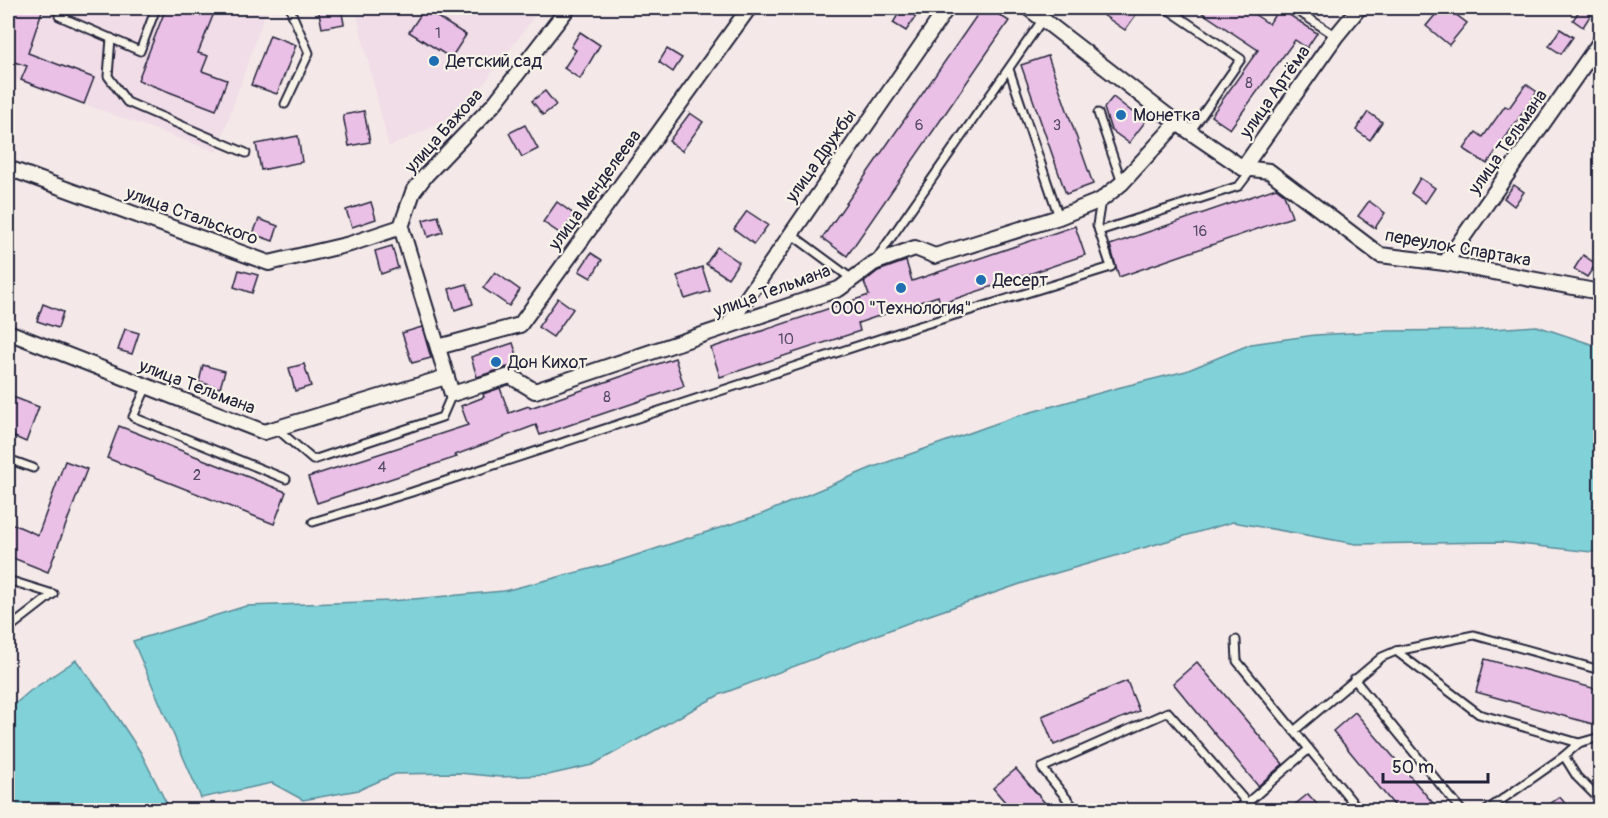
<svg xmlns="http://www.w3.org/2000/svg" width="1608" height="818" font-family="Pangolin,sans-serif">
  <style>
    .built { fill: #f1dde7 }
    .water { fill: #80d1d8; stroke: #5a8b99; stroke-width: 1.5 }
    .building { fill: #eac0e6; stroke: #22223b; stroke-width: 1.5 }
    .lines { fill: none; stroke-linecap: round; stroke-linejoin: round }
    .service-casing { stroke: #22223b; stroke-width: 11 }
    .minor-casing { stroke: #22223b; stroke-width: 18 }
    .service { stroke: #f7f3e8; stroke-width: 7 }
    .minor { stroke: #f7f3e8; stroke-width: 14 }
    .poi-dot { fill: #1f6fb2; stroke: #f7f3e8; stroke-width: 2 }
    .labels { text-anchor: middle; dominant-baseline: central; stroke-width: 4.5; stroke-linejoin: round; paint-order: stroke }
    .number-label { font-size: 15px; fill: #544a66 }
    .poi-label { font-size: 18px; fill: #22223b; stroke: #f7f3e8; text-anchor: start }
    .street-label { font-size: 18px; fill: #22223b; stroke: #f7f3e8 }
  </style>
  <rect width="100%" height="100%" fill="#f4e9e8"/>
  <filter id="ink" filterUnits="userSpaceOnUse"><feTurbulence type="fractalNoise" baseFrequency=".0167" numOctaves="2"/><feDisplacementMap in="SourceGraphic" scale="12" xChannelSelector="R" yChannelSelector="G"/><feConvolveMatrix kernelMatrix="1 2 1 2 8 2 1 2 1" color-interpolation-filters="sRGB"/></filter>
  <g filter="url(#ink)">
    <g class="built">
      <polygon points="8,8 267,8 217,152 8,77"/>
      <polygon points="355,8 541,8 461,114 389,147"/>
    </g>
    <g class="water">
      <polygon points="1537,326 1600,347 1600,553 1501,542 1356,544 1233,522 1032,580 921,618 719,695 592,765 548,775 500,777 459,773 395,774 359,790 303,800 272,783 201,798 133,641 246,606 391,601 504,591 609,564 762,514 871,468 1017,416 1121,387 1186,371 1251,344 1315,335 1387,331 1478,330"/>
      <polygon points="76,660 107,701 141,753 170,810 8,810 8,710 30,691"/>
    </g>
    <g class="building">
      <polygon points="8,8 43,8 28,53 94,78 84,104 21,80 27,66 8,60"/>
      <polygon points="166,8 216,8 198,53 208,56 202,71 227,80 216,110 138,80"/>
      <polygon points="318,8 341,8 344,24 322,28"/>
      <polygon points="425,8 443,8 437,17 466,35 451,58 409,32"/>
      <polygon points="902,8 916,16 906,31 893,23"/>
      <polygon points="982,8 988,8 1009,21 847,256 822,238"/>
      <polygon points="1093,8 1131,8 1138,12 1125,30"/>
      <polygon points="1195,8 1245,8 1269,24 1279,8 1317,33 1307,48 1295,40 1230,129 1211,116 1258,50"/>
      <polygon points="1441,8 1447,8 1467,23 1449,45 1426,26"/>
      <polygon points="1581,8 1595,8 1583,27 1573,20"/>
      <polygon points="1560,29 1573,37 1561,54 1549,46"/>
      <polygon points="580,32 600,45 580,79 564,68 576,50 571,47"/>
      <polygon points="270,35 296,45 277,94 251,85"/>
      <polygon points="667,49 682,58 673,72 659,62"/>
      <polygon points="1048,56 1093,184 1066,194 1021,65"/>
      <polygon points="1526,84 1537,92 1487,164 1464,149 1476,132 1483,137 1505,106 1509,108"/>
      <polygon points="545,91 556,105 543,115 532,101"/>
      <polygon points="1113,97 1145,122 1129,143 1111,130 1104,108"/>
      <polygon points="364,111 370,142 349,146 343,115"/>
      <polygon points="1368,112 1382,122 1370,140 1356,130"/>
      <polygon points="690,113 703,122 682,151 669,141"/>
      <polygon points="525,125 538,149 522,157 509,133"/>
      <polygon points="298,136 302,162 261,170 256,144"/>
      <polygon points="1420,178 1435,188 1425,203 1411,193"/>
      <polygon points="1514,185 1524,192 1514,206 1504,198"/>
      <polygon points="1276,188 1284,194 1292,217 1119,277 1110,245"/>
      <polygon points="1369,201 1385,213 1375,228 1358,216"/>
      <polygon points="371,202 376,219 352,227 346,210"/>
      <polygon points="557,202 575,215 561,234 543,222"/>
      <polygon points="747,211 768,225 754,244 734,229"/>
      <polygon points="438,216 443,232 428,237 423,220"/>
      <polygon points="259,219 278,226 273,241 253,234"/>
      <polygon points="1075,226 1085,255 940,304 938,296 858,323 860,331 720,377 711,348 869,295 864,282 878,271 906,261 912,281"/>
      <polygon points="392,246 398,268 381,274 375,251"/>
      <polygon points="717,247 739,262 728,278 706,264"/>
      <polygon points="591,253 602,260 591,278 579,271"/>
      <polygon points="1583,255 1596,264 1587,277 1574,269"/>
      <polygon points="702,267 710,291 685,299 677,276"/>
      <polygon points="239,270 258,275 252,293 234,287"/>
      <polygon points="495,272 520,290 509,306 483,288"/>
      <polygon points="467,284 473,304 455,310 449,289"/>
      <polygon points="558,298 573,309 553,337 538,327"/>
      <polygon points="43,304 63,312 58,328 37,321"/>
      <polygon points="422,327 431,358 412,363 402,333"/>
      <polygon points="125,329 139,333 132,354 118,350"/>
      <polygon points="513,343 521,367 515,369 507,367 477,377 471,357"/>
      <polygon points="675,358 684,386 540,435 536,425 455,455 457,457 317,503 308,477 468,425 461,406 484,397 483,394 500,388 509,413 529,406 530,408"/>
      <polygon points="304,364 311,386 295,391 289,368"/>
      <polygon points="203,365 225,371 220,388 199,382"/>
      <polygon points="8,395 39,407 26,442 8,434"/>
      <polygon points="119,426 286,492 274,524 107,458"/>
      <polygon points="65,461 87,469 48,572 8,556 8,522 38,535"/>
      <polygon points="1485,659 1600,690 1600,726 1476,692"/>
      <polygon points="1197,662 1283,764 1258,786 1173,683"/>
      <polygon points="1127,681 1139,711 1054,745 1042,716"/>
      <polygon points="1355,712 1439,810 1398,810 1333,731"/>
      <polygon points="1016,769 1051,810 1012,810 993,788"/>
      <polygon points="1308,794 1322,810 1288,810"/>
      <polygon points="1560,797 1570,810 1541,810"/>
    </g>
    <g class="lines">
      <g class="service-casing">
        <g id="service">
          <polyline points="1166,8 1241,59 1190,132"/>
          <polyline points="1293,8 1336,36"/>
          <polyline points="59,16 140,51 156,8"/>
          <polyline points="111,38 108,76 127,102 246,153"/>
          <polyline points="1009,69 1059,217"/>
          <polyline points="285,104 309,53 292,14 291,8"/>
          <polyline points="1098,113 1122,183"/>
          <polyline points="1099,231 1239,186 1252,169"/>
          <polyline points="791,234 852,279"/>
          <polyline points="875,261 1043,19"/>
          <polyline points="147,386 133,417 286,479"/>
          <polyline points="276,428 313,460 442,417 452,394"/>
          <polyline points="8,459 33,468"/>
          <polyline points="313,522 412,492 903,331 1111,267 1097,225 1101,200"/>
          <polyline points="8,580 53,594"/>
          <polyline points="8,629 53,594"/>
          <polyline points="1236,640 1237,661 1359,810"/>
          <polyline points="1396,651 1479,714 1579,743"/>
          <polyline points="1354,679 1461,810"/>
          <polyline points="1294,731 1382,657 1396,651 1474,635 1600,670"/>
          <polyline points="1564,756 1577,777 1600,800"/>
          <polyline points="1076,810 1042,768 1168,712 1247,803 1309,749"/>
          <polyline points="1234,810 1247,803 1253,810"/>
          <polyline points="1487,810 1564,756 1579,743 1600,737"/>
        </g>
      </g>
      <g class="minor-casing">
        <g id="minor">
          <polyline points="1028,8 1177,123 1243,168 1269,171 1380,255 1445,263 1600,292"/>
          <polyline points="8,168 269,263 350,244 401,227"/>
          <polyline points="1243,168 1336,36 1359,8"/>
          <polyline points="401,227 452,394 510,376 535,391 839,289 874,263 915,248 935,256 1059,217 1101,200 1122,183 1177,123"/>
          <polyline points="401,227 413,192 426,175 494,104 568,8"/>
          <polyline points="1445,263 1600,42"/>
          <polyline points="727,327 947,8"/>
          <polyline points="8,332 264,432 446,377"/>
          <polyline points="438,347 520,325 749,8"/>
        </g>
      </g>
      <use href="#service" class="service"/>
      <use href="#minor" class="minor"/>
    </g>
  </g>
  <g class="poi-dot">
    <circle cx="434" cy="61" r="6"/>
    <circle cx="1121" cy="115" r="6"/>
    <circle cx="981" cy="280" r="6"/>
    <circle cx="901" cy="288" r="6"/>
    <circle cx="496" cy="362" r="6"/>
  </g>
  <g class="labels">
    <g class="number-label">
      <text x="438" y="33">1</text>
      <text x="1249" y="83">8</text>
      <text x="919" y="125">6</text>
      <text x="1057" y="125">3</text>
      <text x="1200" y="231">16</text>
      <text x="786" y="339">10</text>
      <text x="607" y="397">8</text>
      <text x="382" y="467">4</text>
      <text x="197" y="475">2</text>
    </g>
    <g class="poi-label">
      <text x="446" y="61">Детский сад</text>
      <text x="1133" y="115">Монетка</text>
      <text x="993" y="280">Десерт</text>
      <text x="901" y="308" text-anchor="middle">ООО "Технология"</text>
      <text x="508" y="362">Дон Кихот</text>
    </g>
    <g class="street-label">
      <text transform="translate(1275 92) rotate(-55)">улица Артёма</text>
      <text transform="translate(444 131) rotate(-48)">улица Бажова</text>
      <text transform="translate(1508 142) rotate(-55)">улица Тельмана</text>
      <text transform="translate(821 156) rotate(-55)">улица Дружбы</text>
      <text transform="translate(595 190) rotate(-54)">улица Менделеева</text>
      <text transform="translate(192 216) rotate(20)">улица Стальского</text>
      <text transform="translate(1458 248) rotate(10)">переулок Спартака</text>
      <text transform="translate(772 291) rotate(-20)">улица Тельмана</text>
      <text transform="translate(197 387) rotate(21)">улица Тельмана</text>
    </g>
  </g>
  <rect width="1608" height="818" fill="none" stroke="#f7f3e8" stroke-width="30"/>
  <rect x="15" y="15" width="1578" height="788" fill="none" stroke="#22223b" stroke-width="2" filter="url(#ink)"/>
  <path d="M1383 773v9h105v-9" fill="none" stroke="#22223b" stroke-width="3"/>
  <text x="1392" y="773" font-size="18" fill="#22223b" stroke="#f7f3e8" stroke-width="4.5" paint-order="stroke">50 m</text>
</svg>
